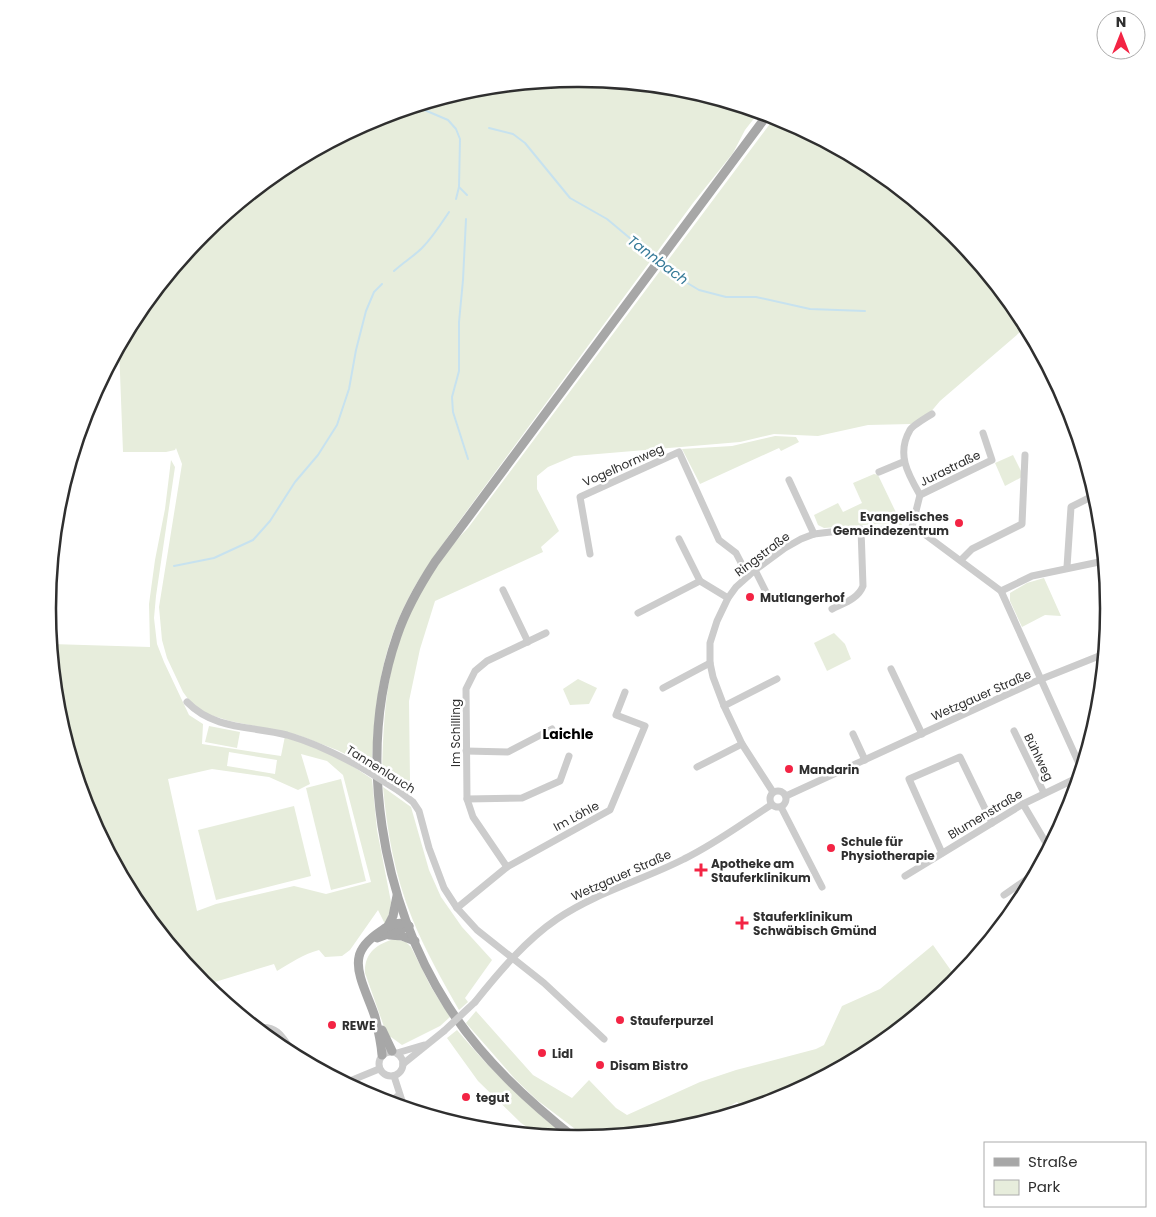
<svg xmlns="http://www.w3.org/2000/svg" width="1156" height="1217" font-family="Poppins,sans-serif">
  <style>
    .green { fill: #e7eddc; fill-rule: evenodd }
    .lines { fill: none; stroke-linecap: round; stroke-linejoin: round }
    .stream { stroke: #c7e2ef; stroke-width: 2 }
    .minor { stroke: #ccc; stroke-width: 7 }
    .major { stroke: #a7a7a7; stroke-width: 9 }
    .minor-bridge { stroke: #ccc; stroke-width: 7 }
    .poi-dot { fill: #f32444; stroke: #fff; stroke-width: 2 }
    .labels { text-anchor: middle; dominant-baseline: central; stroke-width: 5; stroke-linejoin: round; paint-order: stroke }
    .street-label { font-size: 12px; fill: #2f2f2f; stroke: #fff }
    .poi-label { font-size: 12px; font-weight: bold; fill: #2f2f2f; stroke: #fff; text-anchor: start }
    .water-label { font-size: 14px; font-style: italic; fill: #367a98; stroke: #fff }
    .neighbourhood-label { font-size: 14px; font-weight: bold; fill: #000; stroke: #fff }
    .rim { fill: none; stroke: #2f2f2f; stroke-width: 2.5 }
  </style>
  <rect width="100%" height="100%" fill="#fff"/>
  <g class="green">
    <path d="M578,78L682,88L759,112L745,130L733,153L693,203L452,531C437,553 420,575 408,599C380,652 374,709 372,767L337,750L298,735L230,721L207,714L191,703L183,692L167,658L162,640L159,607L182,464L176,448L175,450L166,452H123L119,347L137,314L203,233L284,167L375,118L475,88Z"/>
    <path d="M775,117L873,168L953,234L1019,314L1026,327L940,401L929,414L911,424L868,425L818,436L774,434L740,442L574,456L548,467L537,476V489L559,531L541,547L543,552L435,601L420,649L409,701L410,782L404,786L382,773C383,739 384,705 391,671C403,619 430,566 468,528Z"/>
    <polygon points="775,436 796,437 799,442 781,451 779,448 700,484 682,449 732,446"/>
    <polygon points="1013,455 1022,473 1022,477 1005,486 995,463"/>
    <path d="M171,460L175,467L156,596L154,618L157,644L164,662L189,715L203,724L202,744L281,756L285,736C318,746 343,759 372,779L377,830L391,902L390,911L385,924L378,910L350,950L342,956L325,957L319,950C304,954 290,963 277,971L274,964L205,985L137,903L88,811L58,712L51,644L150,647L149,604L155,560L165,509ZM229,752L277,760L275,774L227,766ZM301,754L327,761L343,775L371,882L326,894L294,886L216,904L197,911L168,779L212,769L269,777L298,790L310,784Z"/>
    <polygon points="874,474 878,475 902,525 877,524 824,528 818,525 814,515 838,503 843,512 862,503 853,483"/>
    <polygon points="1044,578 1061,616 1045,615 1022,627 1010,601 1010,593 1027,583"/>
    <polygon points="834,633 845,644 851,659 827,671 814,643"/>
    <polygon points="578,679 597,688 589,704 570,705 563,689"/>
    <polygon points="209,726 240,732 237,748 205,742"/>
    <polygon points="341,779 366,881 331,890 306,788"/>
    <path d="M383,787L411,807L429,870L441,897L462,927L492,960L465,998L468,1002L459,1010C442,980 425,950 412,918C395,876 387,832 383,787Z"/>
    <polygon points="294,806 311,876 216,900 198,830"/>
    <path d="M394,939L406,942L411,947L431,987L450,1017L440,1026L402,1045L391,1037L388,1038L365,973C364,953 377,944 394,939Z"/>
    <polygon points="933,945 957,979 953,984 872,1050 781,1099 744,1110 737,1102 695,1125 681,1129 587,1138 537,1100 515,1079 466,1023 476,1011 533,1075 572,1098 589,1080 616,1108 627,1115 700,1082 736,1070 816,1049 824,1045 842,1006 880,989"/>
    <path d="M457,1030C492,1072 526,1104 568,1138L539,1135L521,1123L478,1081L447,1038Z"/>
  </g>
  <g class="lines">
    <g class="stream">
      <polyline points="415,106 448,120 456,129 460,139 459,187 456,199"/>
      <polyline points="489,128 513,134 525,143 570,198 607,219 656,260"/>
      <polyline points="459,187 467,195"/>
      <polyline points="466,219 463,280 459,322 459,371 452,397 453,412 468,459"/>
      <polyline points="660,263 674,275 699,290 726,297 756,297 810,309 865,311"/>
      <path d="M394,271C404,262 414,256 422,248C433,237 441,224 449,212"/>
      <polyline points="174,566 214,558 253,540 270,521 295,482 318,455 337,425 349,389 356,350 366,311 374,292 382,284"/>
    </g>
    <g class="minor">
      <polyline points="879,472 903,462"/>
      <polyline points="789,480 814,534"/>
      <polyline points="920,495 992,460 983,433"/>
      <path d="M911,531L920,495C908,474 896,454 910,430C912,426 927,417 932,414"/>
      <polyline points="679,539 700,581 728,598"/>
      <polyline points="590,554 580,497 679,452 719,540 736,553 748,576"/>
      <polyline points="961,560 972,549 1022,524 1025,455"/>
      <polyline points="1067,567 1071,507 1095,495"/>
      <polyline points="755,570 769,598"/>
      <polyline points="503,590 528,642"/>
      <polyline points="1001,591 1032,576 1104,561"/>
      <path d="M832,609C844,603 858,599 863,586L861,529"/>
      <polyline points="638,613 700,581"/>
      <polyline points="891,669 922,734"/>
      <polyline points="663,688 710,663"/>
      <path d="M187,702C214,730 252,726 287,735C315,743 339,755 364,769"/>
      <polyline points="724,706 777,679"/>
      <polyline points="1014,731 1044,793"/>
      <polyline points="853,734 865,760"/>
      <polyline points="466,751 508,752 552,729"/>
      <polyline points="697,767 742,744"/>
      <circle cx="778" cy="799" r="8"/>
      <polyline points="399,791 413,802 419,811 429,848 444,888 457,908 477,930 544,983 604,1039"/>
      <polyline points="773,792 742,744 724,706 713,677 710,663 710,643 717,621 728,598 736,587 755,570 785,548 801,539 814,534 839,531 891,529 923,533 1001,591 1081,768"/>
      <polyline points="786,796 1034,682 1104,654"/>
      <polyline points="467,799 522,798 560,781 569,756"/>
      <polyline points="1023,804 1049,848"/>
      <polyline points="781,807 822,887"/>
      <polyline points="942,853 909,779 960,757 992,823"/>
      <polyline points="507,867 473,817 467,799 466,689 475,671 487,661 546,633"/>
      <polyline points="905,876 1023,804 1079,777"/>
      <polyline points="1028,886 1027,879 1035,874"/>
      <polyline points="1004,895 1027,879"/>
      <polyline points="457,908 507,867 610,810 645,726 616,715 625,692"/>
      <path d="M475,1002C499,972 526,940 557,919C597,892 643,880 684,859C715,844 743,823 771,805"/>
      <path d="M257,1028C279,1024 284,1040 295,1056"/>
      <polyline points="870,1051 876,1047"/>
      <circle cx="391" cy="1064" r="12"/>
      <polyline points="397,1053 424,1045"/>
      <polyline points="403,1064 444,1031"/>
      <polyline points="394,1076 404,1107"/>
      <polyline points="345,1083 379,1069"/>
      <polyline points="389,1103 399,1095"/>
    </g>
    <g class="major">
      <polyline points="388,926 393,916 397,896"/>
      <polyline points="389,935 402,936 415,941"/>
      <polyline points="377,938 409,926"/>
      <polyline points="382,1030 392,1051"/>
      <path d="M382,1055C381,1042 378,1029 375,1017C370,1000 355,974 359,957C361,946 372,937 381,931C389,925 399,920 409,926"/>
      <path d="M576,1139C528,1101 482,1059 448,1006C381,901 356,754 397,636C406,609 420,585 435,562L768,114"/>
    </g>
    <g class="minor-bridge">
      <polyline points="364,769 399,791"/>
      <polyline points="444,1031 475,1002"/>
    </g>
  </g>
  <g class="poi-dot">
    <circle cx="959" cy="523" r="5"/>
    <circle cx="750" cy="597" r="5"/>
    <circle cx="789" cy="769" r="5"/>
    <circle cx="831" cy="848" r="5"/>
    <path d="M698.5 862.5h5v5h5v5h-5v5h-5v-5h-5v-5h5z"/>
    <path d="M739.5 915.5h5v5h5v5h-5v5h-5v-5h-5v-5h5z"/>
    <circle cx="620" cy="1020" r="5"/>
    <circle cx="332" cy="1025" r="5"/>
    <circle cx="542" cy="1053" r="5"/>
    <circle cx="600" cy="1065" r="5"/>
    <circle cx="466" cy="1097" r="5"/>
  </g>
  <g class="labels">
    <g class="street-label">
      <text transform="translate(623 465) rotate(-24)">Vogelhornweg</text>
      <text transform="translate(950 468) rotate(-26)">Jurastraße</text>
      <text transform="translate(762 554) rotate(-37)">Ringstraße</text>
      <text transform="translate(981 695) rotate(-24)">Wetzgauer Straße</text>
      <text transform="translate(455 733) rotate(-90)">Im Schilling</text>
      <text transform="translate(1039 757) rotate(64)">Bühlweg</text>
      <text transform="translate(381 769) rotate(32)">Tannenlauch</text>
      <text transform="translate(985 814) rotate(-31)">Blumenstraße</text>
      <text transform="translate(576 816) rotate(-28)">Im Löhle</text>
      <text transform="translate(621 875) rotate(-24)">Wetzgauer Straße</text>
    </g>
    <g class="poi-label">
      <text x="949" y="516" text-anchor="end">Evangelisches<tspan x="949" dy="14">Gemeindezentrum</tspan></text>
      <text x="760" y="597">Mutlangerhof</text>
      <text x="799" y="769">Mandarin</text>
      <text x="841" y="841">Schule für<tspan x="841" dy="14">Physiotherapie</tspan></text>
      <text x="711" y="863">Apotheke am<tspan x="711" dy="14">Stauferklinikum</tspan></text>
      <text x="753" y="916">Stauferklinikum<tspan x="753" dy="14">Schwäbisch Gmünd</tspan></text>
      <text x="630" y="1020">Stauferpurzel</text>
      <text x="342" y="1025">REWE</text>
      <text x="552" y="1053">Lidl</text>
      <text x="610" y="1065">Disam Bistro</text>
      <text x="476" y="1097">tegut</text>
    </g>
    <g class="water-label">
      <text transform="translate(658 260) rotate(37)">Tannbach</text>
    </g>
    <g class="neighbourhood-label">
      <text x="568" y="734">Laichle</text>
    </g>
  </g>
  <path d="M0 0H1156V1217H0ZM577 87H579A521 521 0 0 1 1100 608V609A521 521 0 0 1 579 1130H577A521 521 0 0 1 56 609V608A521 521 0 0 1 577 87Z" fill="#fff" fill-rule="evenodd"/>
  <path class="rim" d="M577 87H579A521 521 0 0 1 1100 608V609A521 521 0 0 1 579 1130H577A521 521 0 0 1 56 609V608A521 521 0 0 1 577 87Z"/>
  <rect x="984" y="1142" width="162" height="65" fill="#ffffff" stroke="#acacac"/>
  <rect x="994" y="1158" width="25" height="8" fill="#a7a7a7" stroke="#acacac"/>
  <text x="1028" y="1167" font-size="15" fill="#2f2f2f">Straße</text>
  <rect x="994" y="1180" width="25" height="15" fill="#e7eddc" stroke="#acacac"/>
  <text x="1028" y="1192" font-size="15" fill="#2f2f2f">Park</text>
  <g transform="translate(1121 35)"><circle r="24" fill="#ffffff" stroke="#acacac"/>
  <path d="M0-4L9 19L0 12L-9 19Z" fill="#f32444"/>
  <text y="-8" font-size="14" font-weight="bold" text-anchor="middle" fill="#2f2f2f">N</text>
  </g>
</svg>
